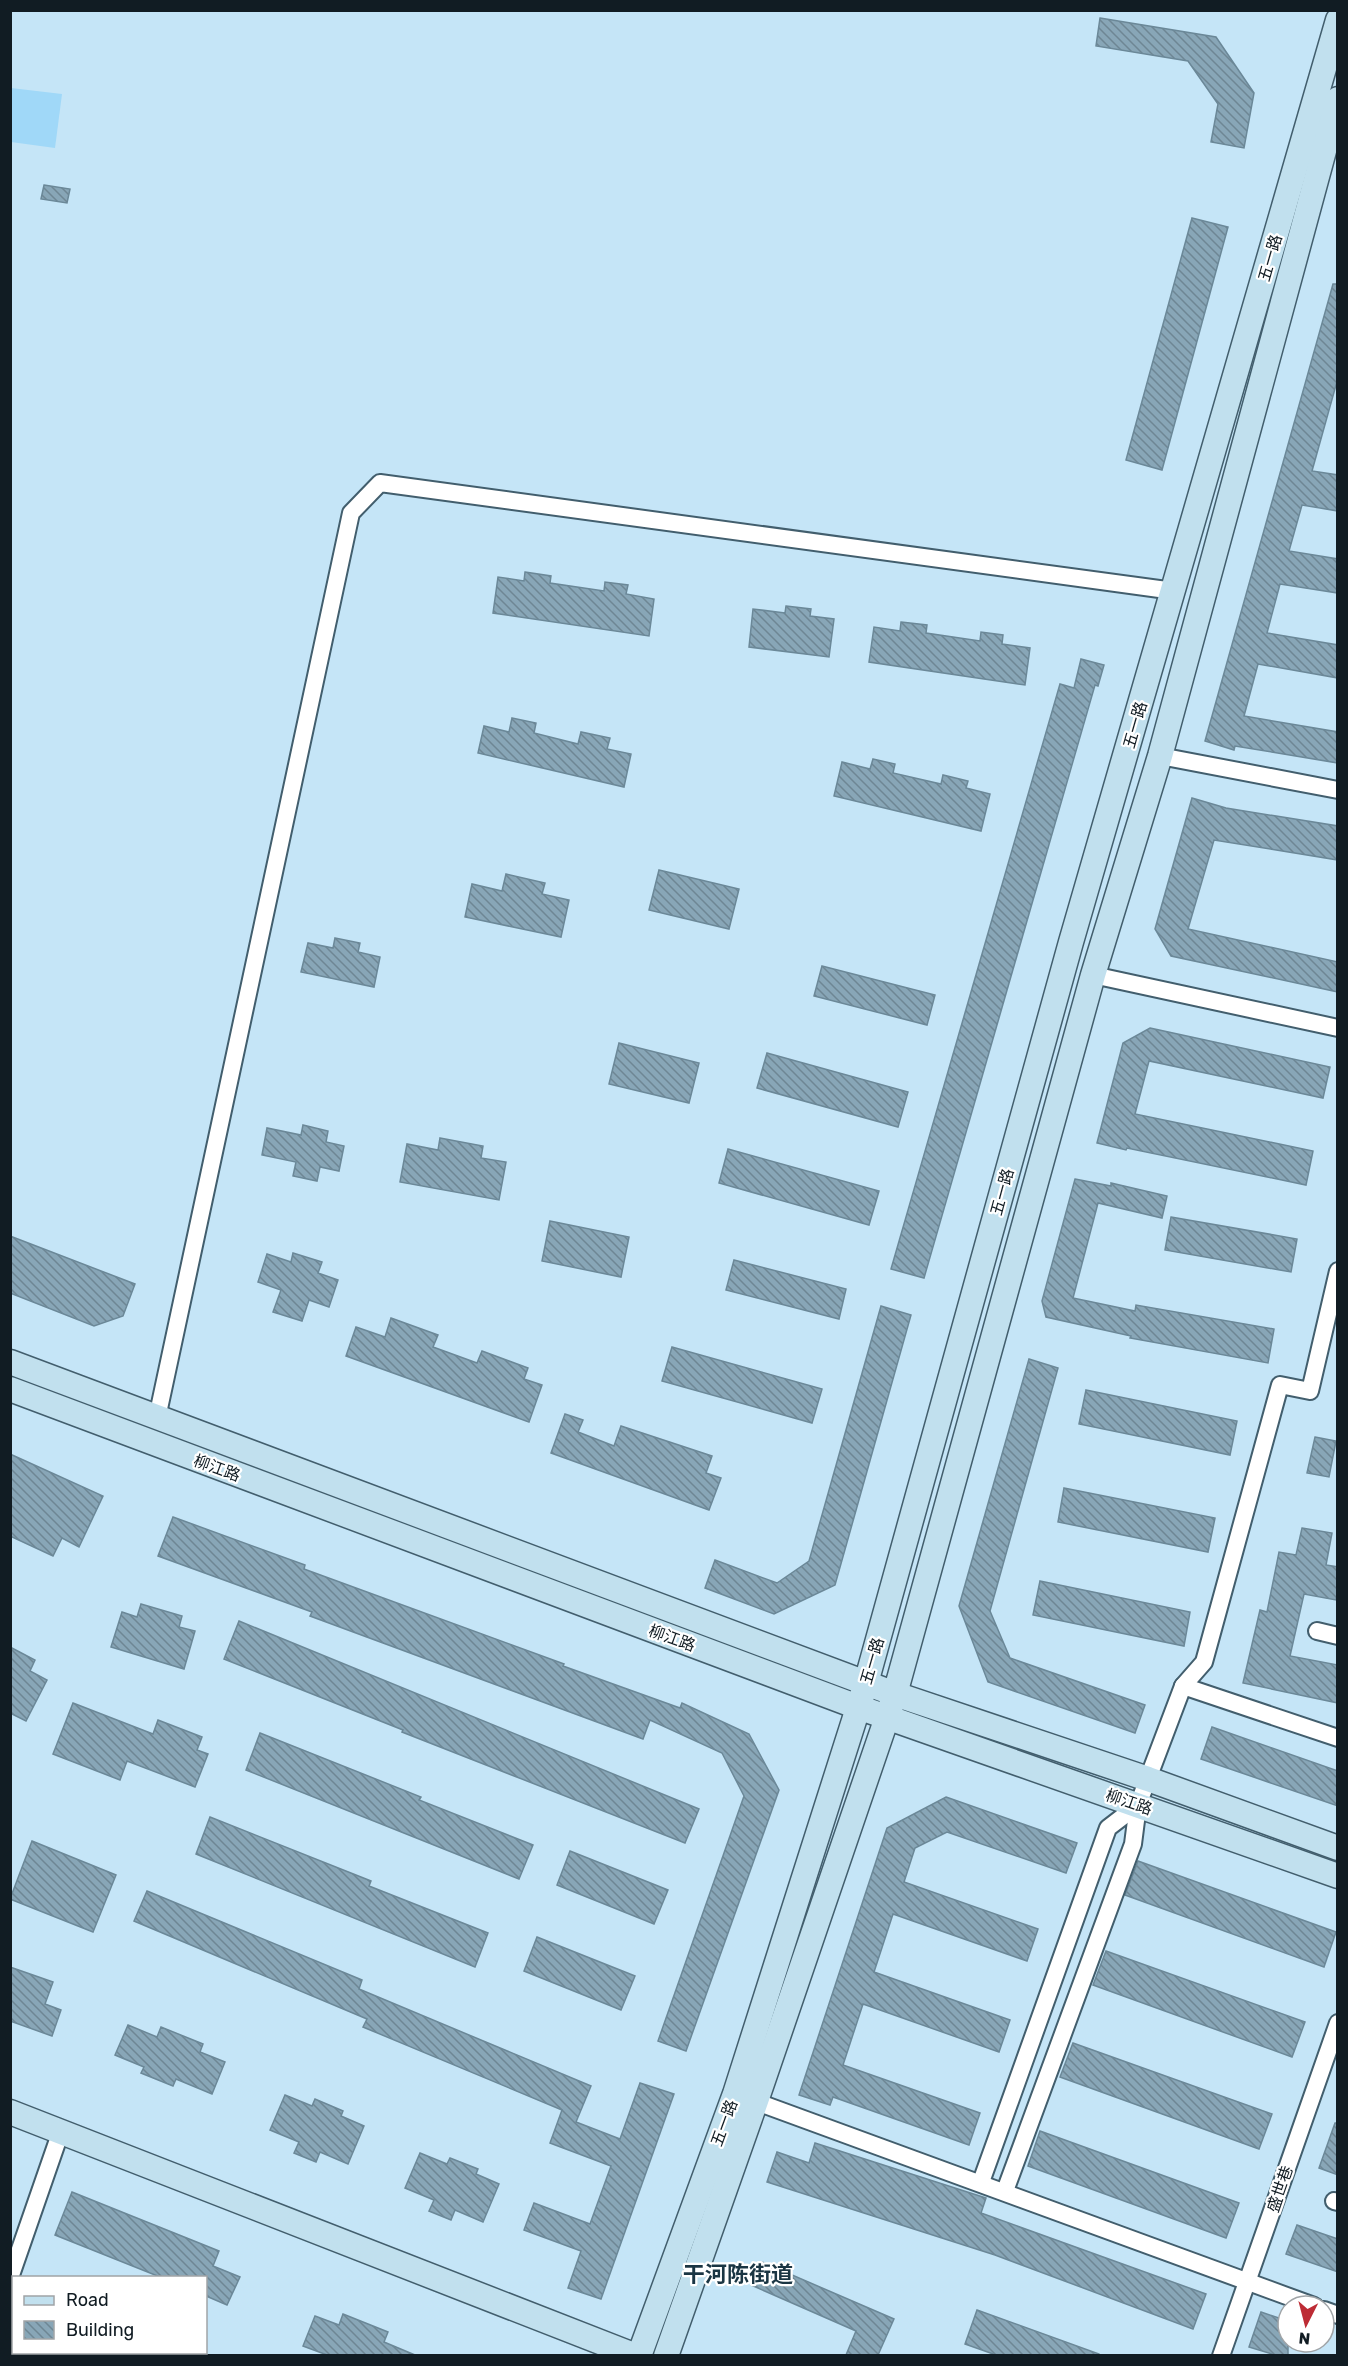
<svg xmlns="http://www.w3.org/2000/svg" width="1348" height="2366" font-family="Rubik,'Noto Sans SC',sans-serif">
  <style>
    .pitch { fill: #a0d8f8 }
    .building { fill: url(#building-back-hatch); stroke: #6b8898; stroke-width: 1.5 }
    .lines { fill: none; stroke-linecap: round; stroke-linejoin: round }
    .street-casing { stroke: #425e6d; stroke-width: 20 }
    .secondary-casing { stroke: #425e6d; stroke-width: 27 }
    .street { stroke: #fff; stroke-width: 16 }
    .secondary { stroke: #c1e0ee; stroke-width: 24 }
    .labels { text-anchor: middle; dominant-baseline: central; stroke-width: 4.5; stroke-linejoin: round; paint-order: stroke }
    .street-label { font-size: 16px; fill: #111c23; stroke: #fff }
    .district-label { font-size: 22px; font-weight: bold; fill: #1a3543; stroke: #fff }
  </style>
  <defs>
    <pattern id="building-back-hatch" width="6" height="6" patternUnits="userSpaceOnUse" patternTransform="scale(1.5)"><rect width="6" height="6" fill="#88a6b7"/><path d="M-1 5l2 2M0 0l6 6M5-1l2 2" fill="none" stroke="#6e8694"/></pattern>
  </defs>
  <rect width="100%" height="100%" fill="#c5e5f7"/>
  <polygon class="pitch" points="11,88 62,94 55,148 11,142"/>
  <g class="building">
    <polygon points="1100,18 1216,37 1254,93 1244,148 1211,142 1218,104 1188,61 1096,46"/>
    <polygon points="44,185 70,189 67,203 41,199"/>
    <polygon points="1192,218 1228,227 1162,470 1126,460"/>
    <polygon points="1333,284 1338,284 1338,378 1312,471 1338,475 1338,511 1302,505 1289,551 1338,559 1338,593 1280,584 1267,633 1338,645 1338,678 1258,664 1244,716 1338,732 1338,763 1235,746 1234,750 1205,741"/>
    <polygon points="525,572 551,576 550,583 604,591 605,582 628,585 626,594 654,599 649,636 493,613 498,577 524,581"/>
    <polygon points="786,606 811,609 810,616 834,619 829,657 749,647 753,609 785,613"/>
    <polygon points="901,622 927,625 926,633 980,641 981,632 1003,635 1002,644 1030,648 1025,685 869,662 874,627 900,631"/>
    <polygon points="1081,659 1104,665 1098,686 1095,685 924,1278 891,1269 1060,684 1074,688"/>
    <polygon points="512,718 536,723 534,733 578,744 581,732 610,738 607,749 631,754 624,787 478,753 484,726 509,732"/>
    <polygon points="873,759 895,764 893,773 941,784 943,775 968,781 966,788 990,794 981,831 834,796 842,762 870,769"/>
    <polygon points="1192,798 1226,808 1338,826 1338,860 1214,840 1188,929 1338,962 1338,992 1171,956 1155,929"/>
    <polygon points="659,870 739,889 729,929 649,910"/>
    <polygon points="506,874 545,883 542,894 569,900 561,937 465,917 472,884 502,891"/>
    <polygon points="335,938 360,943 358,952 380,957 374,987 301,972 308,943 333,948"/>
    <polygon points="822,966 935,995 927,1025 814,996"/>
    <polygon points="1150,1028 1330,1067 1323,1098 1149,1061 1135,1114 1313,1151 1306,1185 1127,1148 1126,1150 1097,1143 1123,1043"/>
    <polygon points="619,1043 699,1063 689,1103 609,1084"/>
    <polygon points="767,1053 908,1092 898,1127 757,1088"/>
    <polygon points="303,1125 328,1131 326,1142 344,1146 339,1171 320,1167 317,1181 293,1176 296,1162 262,1155 267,1128 301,1135"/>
    <polygon points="440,1138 483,1146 481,1158 506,1162 499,1200 400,1182 407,1144 438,1150"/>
    <polygon points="728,1149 879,1191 869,1225 719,1183"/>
    <polygon points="1075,1179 1111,1186 1111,1183 1167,1196 1162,1218 1098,1203 1073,1298 1135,1311 1136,1305 1274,1329 1268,1363 1130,1338 1131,1336 1046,1317 1042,1301"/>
    <polygon points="1171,1217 1297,1239 1291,1272 1165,1250"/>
    <polygon points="550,1221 629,1237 621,1277 542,1261"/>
    <polygon points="10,1236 135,1284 123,1316 94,1326 10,1293"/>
    <polygon points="293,1253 322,1262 318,1273 338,1280 329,1307 309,1300 302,1321 273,1312 281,1290 258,1282 267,1254 291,1262"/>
    <polygon points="734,1260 846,1289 839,1319 726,1290"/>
    <polygon points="881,1306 911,1315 835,1585 774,1614 705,1588 715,1560 777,1583 809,1561"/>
    <polygon points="391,1318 438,1335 433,1347 477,1363 482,1351 528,1368 524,1379 542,1385 529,1422 346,1356 356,1327 385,1337"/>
    <polygon points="672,1347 822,1389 812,1423 662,1381"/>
    <polygon points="1029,1359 1058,1368 990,1611 1010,1658 1145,1705 1135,1733 988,1682 959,1606"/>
    <polygon points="1086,1390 1237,1421 1230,1455 1079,1424"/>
    <polygon points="565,1414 583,1420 578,1432 614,1446 621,1426 712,1456 706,1473 721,1478 709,1510 551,1453"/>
    <polygon points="1315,1437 1336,1441 1329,1477 1307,1473"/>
    <polygon points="10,1454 103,1496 79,1547 62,1538 53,1556 10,1536"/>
    <polygon points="1064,1488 1215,1518 1208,1552 1058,1522"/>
    <polygon points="173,1517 305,1565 304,1569 564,1664 563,1666 680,1708 682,1703 749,1734 779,1790 686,2051 658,2041 744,1796 722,1753 650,1720 643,1739 310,1616 312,1612 158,1556"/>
    <polygon points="1302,1528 1332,1533 1326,1565 1338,1567 1338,1591 1336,1600 1304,1594 1290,1656 1338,1665 1338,1703 1243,1683 1260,1610 1267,1612 1279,1552 1296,1555"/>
    <polygon points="1040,1581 1190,1612 1184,1646 1033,1615"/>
    <polygon points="141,1604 182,1616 179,1627 195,1631 184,1669 111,1647 122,1612 137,1617"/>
    <polygon points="239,1621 699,1809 685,1843 402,1732 403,1730 224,1659"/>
    <polygon points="10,1647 35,1660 30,1671 47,1680 26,1721 10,1713"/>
    <polygon points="73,1703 153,1734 158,1720 202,1737 197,1750 208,1754 195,1787 127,1761 120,1780 53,1754"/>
    <polygon points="1212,1727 1338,1771 1338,1806 1201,1759"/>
    <polygon points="260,1733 421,1797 419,1800 533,1845 519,1879 246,1770"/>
    <polygon points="946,1797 1077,1843 1066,1873 947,1832 915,1848 904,1882 1038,1929 1027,1961 893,1914 874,1972 1010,2020 999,2052 863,2004 843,2065 980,2113 969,2145 833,2097 830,2105 799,2095 887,1828"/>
    <polygon points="210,1817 371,1881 369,1886 488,1933 475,1967 196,1854"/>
    <polygon points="32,1841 116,1875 93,1932 10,1899"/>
    <polygon points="570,1851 668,1890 654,1924 557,1885"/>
    <polygon points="1138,1861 1336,1932 1324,1967 1125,1895"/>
    <polygon points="147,1891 362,1980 359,1989 591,2086 576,2122 620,2139 640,2083 674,2094 601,2299 568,2288 581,2251 524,2230 534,2203 590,2224 611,2166 550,2143 562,2110 363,2027 367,2019 134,1921"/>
    <polygon points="537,1937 635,1976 621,2010 524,1971"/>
    <polygon points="1106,1951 1305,2022 1292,2057 1093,1985"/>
    <polygon points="10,1967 53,1982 45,2004 61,2010 52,2036 10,2021"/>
    <polygon points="128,2025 157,2037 161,2027 203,2044 200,2052 225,2062 212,2094 176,2079 173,2086 141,2073 144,2067 115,2055"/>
    <polygon points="1073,2043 1272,2114 1259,2149 1060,2077"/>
    <polygon points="285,2095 312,2106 315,2099 343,2111 341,2116 364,2126 348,2164 320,2152 316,2162 294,2153 299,2142 270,2130"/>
    <polygon points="1335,2123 1338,2123 1338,2175 1319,2168"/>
    <polygon points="1040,2131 1239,2203 1226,2238 1028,2166"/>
    <polygon points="815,2143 986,2198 981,2213 1206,2294 1193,2329 995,2255 767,2182 777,2152 809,2163"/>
    <polygon points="420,2153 447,2164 450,2158 478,2169 476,2174 499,2184 483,2222 455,2210 451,2220 429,2211 434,2200 405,2188"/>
    <polygon points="72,2192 219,2251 213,2266 240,2277 227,2305 206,2296 206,2277 160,2277 55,2235"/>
    <polygon points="1297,2225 1338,2239 1338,2272 1286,2254"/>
    <polygon points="762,2262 894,2319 878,2355 846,2355 856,2331 751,2285"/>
    <polygon points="977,2310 1099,2354 1099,2355 996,2355 965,2344"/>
    <polygon points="1261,2312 1288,2321 1288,2355 1275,2355 1249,2347"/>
    <polygon points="343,2314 388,2332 384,2342 415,2355 327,2355 303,2346 315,2316 339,2325"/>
  </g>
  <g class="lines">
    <g class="street-casing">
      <g id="street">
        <polyline points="1160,756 1338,790"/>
        <polyline points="1093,975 1338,1028"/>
        <polyline points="157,1418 351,513 380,483 1174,591"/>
        <polyline points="1317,1631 1338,1636"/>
        <polyline points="1183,1686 1338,1738"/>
        <polyline points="746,2098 1314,2306"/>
        <polyline points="981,2182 1108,1828 1138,1805 1183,1686 1204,1662 1280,1385 1310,1391 1338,1271"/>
        <polyline points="1005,2191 1133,1844 1138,1805"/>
        <polyline points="1334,2201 1338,2202"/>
        <polyline points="10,2278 61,2131"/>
        <polyline points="1324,2310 1338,2315"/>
        <polyline points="1221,2356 1338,2023"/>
      </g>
    </g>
    <g class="secondary-casing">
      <g id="secondary">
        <polyline points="10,1362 895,1694 1148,1779 1338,1848"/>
        <polyline points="10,1389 858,1707 1338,1876"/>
        <polyline points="10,2112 636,2356"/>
        <polyline points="639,2356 735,2094 866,1683 1071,942 1338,20"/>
        <polyline points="666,2356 756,2101 895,1694 1093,975 1160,756 1338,99"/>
      </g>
    </g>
    <use href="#street" class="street"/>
    <use href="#secondary" class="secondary"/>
  </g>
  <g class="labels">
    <g class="street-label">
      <text transform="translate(1270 258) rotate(-74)">五一路</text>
      <text transform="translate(1135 725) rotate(-74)">五一路</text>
      <text transform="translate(1002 1192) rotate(-75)">五一路</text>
      <text transform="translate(217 1468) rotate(20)">柳江路</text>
      <text transform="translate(672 1638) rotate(20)">柳江路</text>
      <text transform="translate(872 1661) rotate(-74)">五一路</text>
      <text transform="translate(1129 1802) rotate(19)">柳江路</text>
      <text transform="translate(724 2123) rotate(-70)">五一路</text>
      <text transform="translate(1280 2189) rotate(-71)">盛世巷</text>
    </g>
    <g class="district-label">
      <text x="738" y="2274">干河陈街道</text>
    </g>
  </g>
  <rect width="1348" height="2366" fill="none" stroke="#111c23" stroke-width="24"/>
  <rect x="12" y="2276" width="195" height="78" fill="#ffffff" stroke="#a0a4a7" stroke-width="1.5"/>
  <rect x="24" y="2296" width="30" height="9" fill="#c1e0ee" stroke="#a0a4a7" stroke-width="1.5"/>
  <text x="66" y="2306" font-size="18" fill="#111c23">Road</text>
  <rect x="24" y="2321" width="30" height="18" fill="url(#building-back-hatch)" stroke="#a0a4a7" stroke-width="1.5"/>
  <text x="66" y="2336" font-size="18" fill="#111c23">Building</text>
  <g transform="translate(1306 2324) rotate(186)"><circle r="28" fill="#ffffff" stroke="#a0a4a7" stroke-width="1.5"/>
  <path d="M0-4.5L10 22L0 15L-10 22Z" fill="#bd2c35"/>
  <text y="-9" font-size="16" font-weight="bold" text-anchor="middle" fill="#111c23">N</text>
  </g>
</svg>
